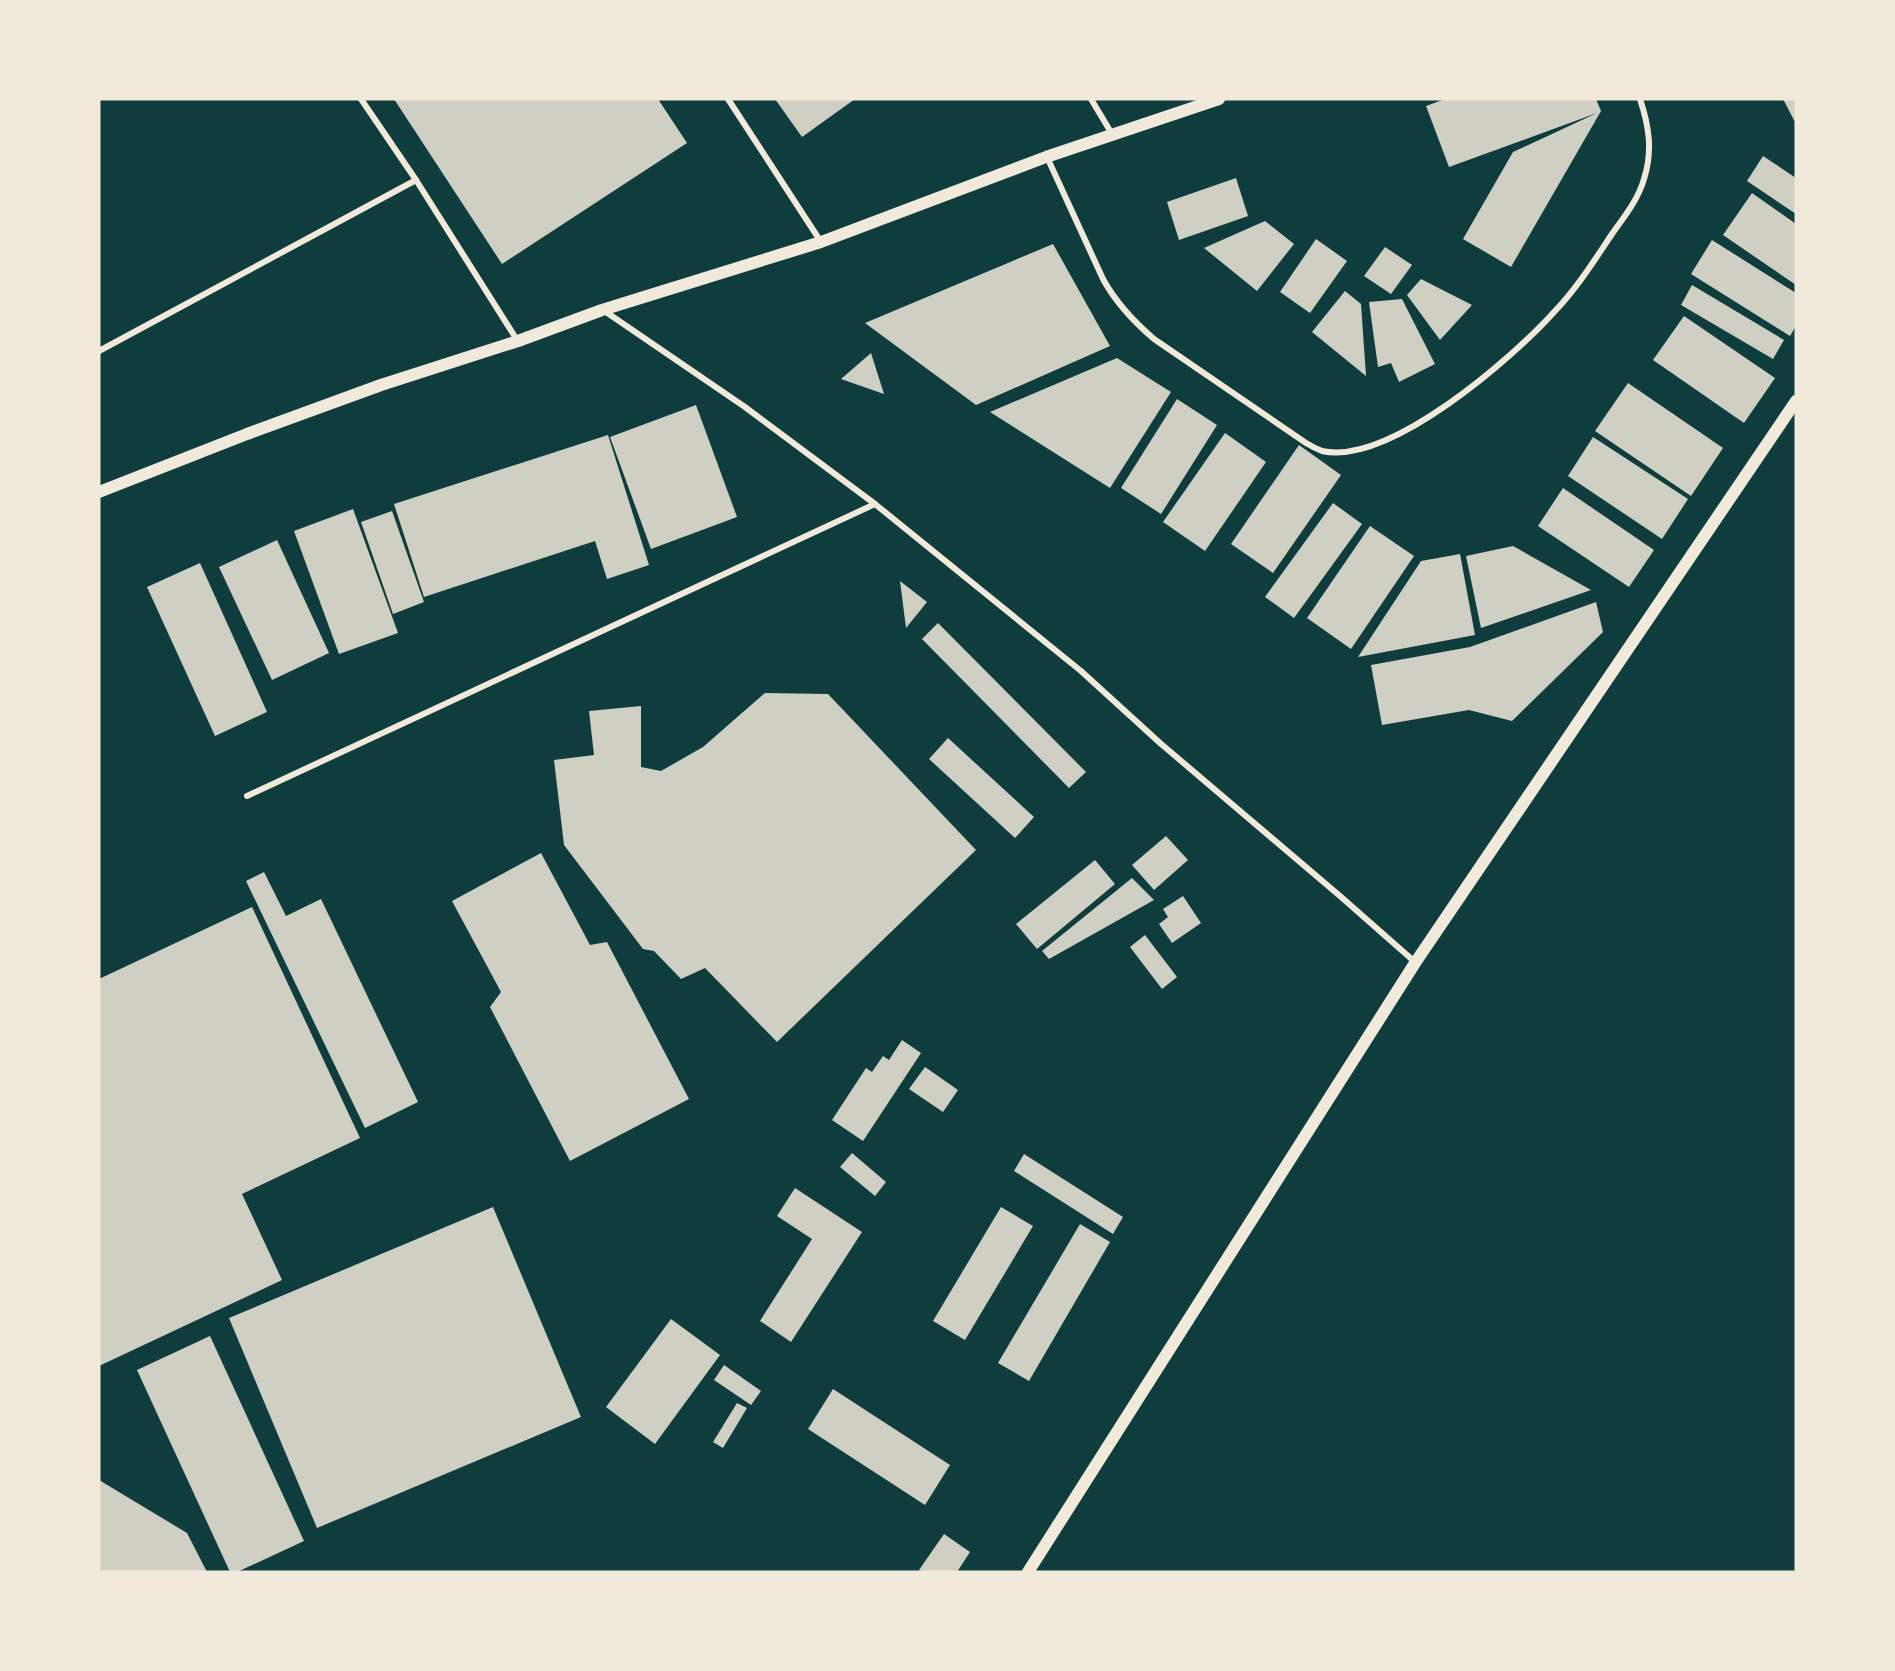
<svg xmlns="http://www.w3.org/2000/svg" width="1895" height="1671" font-family="Jost,sans-serif">
  <style>
    .building { fill: #cfcfc3 }
    .lines { fill: none; stroke-linecap: round; stroke-linejoin: round }
    .minor { stroke: #f1e9da; stroke-width: 6 }
    .secondary { stroke: #f1e9da; stroke-width: 12 }
  </style>
  <rect width="100%" height="100%" fill="#0f3d3e"/>
  <g class="building">
    <polygon points="394,99 658,99 687,143 502,264"/>
    <polygon points="775,99 855,99 802,137"/>
    <polygon points="1445,99 1596,99 1601,111 1511,267 1463,239 1513,152 1597,113 1449,167 1426,106"/>
    <polygon points="1783,99 1796,99 1796,124"/>
    <polygon points="1763,156 1796,178 1796,214 1747,181"/>
    <polygon points="1236,178 1248,216 1179,240 1167,202"/>
    <polygon points="1752,193 1796,224 1796,285 1723,235"/>
    <polygon points="1265,221 1294,244 1257,291 1204,248"/>
    <polygon points="1316,239 1347,261 1310,313 1280,292"/>
    <polygon points="1712,240 1796,293 1796,326 1790,336 1691,274"/>
    <polygon points="1053,244 1110,346 976,405 865,323"/>
    <polygon points="1385,247 1412,265 1391,294 1364,276"/>
    <polygon points="1421,279 1472,305 1440,340 1407,295"/>
    <polygon points="1692,285 1784,340 1773,359 1681,305"/>
    <polygon points="1345,291 1361,304 1366,376 1312,332"/>
    <polygon points="1402,299 1435,364 1399,382 1391,363 1378,367 1369,302"/>
    <polygon points="1684,316 1775,378 1744,423 1653,360"/>
    <polygon points="871,353 884,394 841,379"/>
    <polygon points="1117,358 1171,392 1110,488 990,412"/>
    <polygon points="1628,383 1723,448 1691,496 1595,431"/>
    <polygon points="1177,399 1217,425 1161,514 1121,488"/>
    <polygon points="696,405 737,517 651,549 610,437"/>
    <polygon points="1225,433 1266,462 1205,551 1163,522"/>
    <polygon points="608,435 649,565 607,579 595,541 424,597 394,504"/>
    <polygon points="1593,437 1688,499 1662,539 1568,476"/>
    <polygon points="1299,445 1341,475 1273,573 1231,544"/>
    <polygon points="1563,488 1654,550 1629,587 1538,526"/>
    <polygon points="1333,503 1362,524 1294,618 1265,597"/>
    <polygon points="353,509 398,633 339,654 294,531"/>
    <polygon points="392,511 424,602 393,614 361,522"/>
    <polygon points="1370,526 1414,556 1351,649 1307,618"/>
    <polygon points="277,540 329,653 272,680 219,567"/>
    <polygon points="1513,546 1591,590 1481,628 1466,556"/>
    <polygon points="1460,554 1475,635 1358,657 1421,561"/>
    <polygon points="200,563 267,712 215,736 147,587"/>
    <polygon points="900,581 927,602 906,628"/>
    <polygon points="1596,602 1603,632 1512,721 1469,710 1382,725 1371,665 1470,647"/>
    <polygon points="938,623 1086,772 1069,788 922,639"/>
    <polygon points="765,693 828,694 976,850 777,1042 705,968 681,979 654,951 643,949 564,845 554,760 594,755 589,711 641,706 641,767 661,771 703,747"/>
    <polygon points="948,738 1034,817 1015,838 929,759"/>
    <polygon points="1166,836 1188,860 1154,890 1132,865"/>
    <polygon points="541,853 590,945 607,942 689,1099 570,1161 490,1007 501,992 452,901"/>
    <polygon points="1095,860 1115,884 1037,949 1016,924"/>
    <polygon points="264,872 286,916 321,899 418,1102 365,1128 246,881"/>
    <polygon points="1132,878 1154,900 1049,959 1042,951"/>
    <polygon points="1183,896 1201,923 1172,943 1159,924 1168,917 1163,909"/>
    <polygon points="252,907 360,1138 242,1194 282,1280 99,1366 99,979"/>
    <polygon points="1145,935 1177,977 1162,989 1130,947"/>
    <polygon points="902,1040 921,1053 863,1141 832,1120 866,1068 872,1072 883,1056 889,1060"/>
    <polygon points="925,1067 958,1090 943,1112 909,1089"/>
    <polygon points="852,1153 886,1182 875,1196 840,1167"/>
    <polygon points="1024,1154 1123,1217 1113,1234 1014,1171"/>
    <polygon points="795,1188 862,1232 791,1342 760,1321 812,1239 777,1216"/>
    <polygon points="493,1207 581,1417 317,1528 229,1318"/>
    <polygon points="1001,1207 1033,1226 965,1340 933,1321"/>
    <polygon points="1080,1224 1110,1242 1029,1381 998,1363"/>
    <polygon points="671,1319 720,1355 655,1444 606,1407"/>
    <polygon points="210,1336 304,1541 237,1572 230,1572 137,1370"/>
    <polygon points="724,1365 761,1391 751,1405 714,1380"/>
    <polygon points="833,1389 950,1465 925,1505 808,1429"/>
    <polygon points="737,1403 747,1408 723,1448 713,1442"/>
    <polygon points="99,1480 187,1533 207,1572 99,1572"/>
    <polygon points="944,1534 970,1552 957,1572 922,1572 919,1570"/>
  </g>
  <g class="lines">
    <g class="minor">
      <polyline points="361,99 416,180 517,340"/>
      <polyline points="728,99 821,242"/>
      <polyline points="1091,99 1112,134"/>
      <path d="M1047,157L1103,279C1116,303 1133,321 1154,339L1306,443C1311,446 1317,449 1322,451C1389,466 1513,358 1555,311C1577,288 1594,261 1612,234C1624,217 1638,200 1644,179C1653,151 1649,126 1640,99"/>
      <polyline points="603,310 745,407 875,504 1081,671 1160,743 1340,896 1415,962"/>
      <polyline points="99,351 416,180"/>
      <polyline points="247,796 875,504"/>
    </g>
    <g class="secondary">
      <polyline points="99,492 247,434 381,385 518,341 602,310 821,242 1046,157 1219,99"/>
      <polyline points="1028,1572 1415,963 1796,401"/>
    </g>
  </g>
  <rect width="1895" height="1671" fill="none" stroke="#f1e9da" stroke-width="201"/>
</svg>
